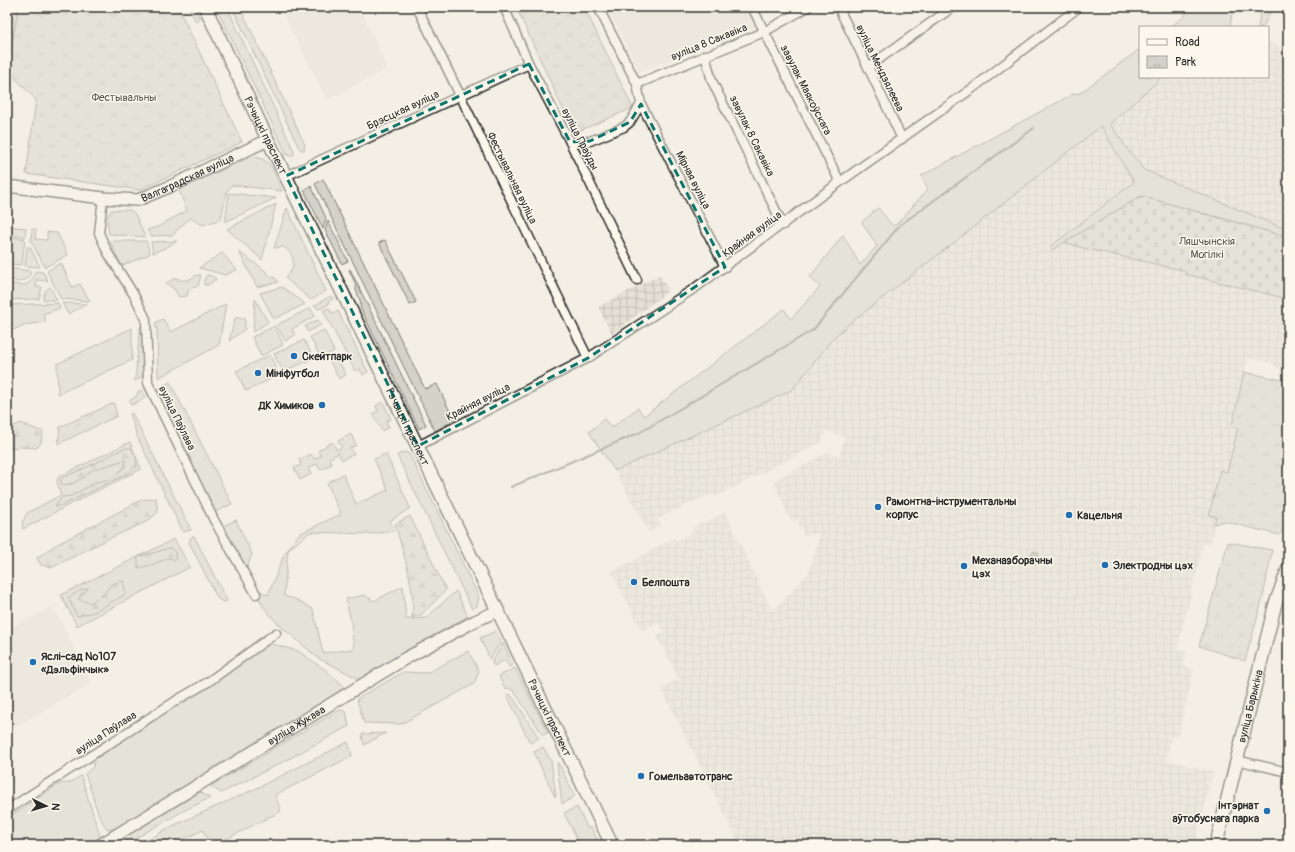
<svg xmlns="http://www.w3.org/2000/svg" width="1295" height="852" font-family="Pangolin,sans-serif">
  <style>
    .built { fill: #e4e0d6 }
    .industrial { fill: url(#industrial-grid) }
    .grass { fill: #d5d2c9; stroke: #807e7a }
    .forest { fill: url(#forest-firs); stroke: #807e7a }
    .cemetery { fill: url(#cemetery-stones); stroke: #807e7a }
    .park { fill: url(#park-tufts); stroke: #807e7a }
    .water { fill: url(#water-waves); stroke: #787772 }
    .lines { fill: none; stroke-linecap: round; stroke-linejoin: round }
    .stream { stroke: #787772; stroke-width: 2 }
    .street-casing { stroke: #2b2b2b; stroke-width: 11 }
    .secondary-casing { stroke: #2b2b2b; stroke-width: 14 }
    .primary-casing { stroke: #2b2b2b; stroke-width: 15 }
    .street { stroke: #fbf7ec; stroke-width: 8 }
    .secondary { stroke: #fbf7ec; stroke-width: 11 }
    .primary { stroke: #fbf7ec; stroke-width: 12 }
    .marked { fill: none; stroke: #0f766e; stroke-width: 3; stroke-dasharray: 8 5; stroke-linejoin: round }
    .poi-dot { fill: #1f6fb2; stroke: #fbf7ec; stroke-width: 1.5 }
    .labels { text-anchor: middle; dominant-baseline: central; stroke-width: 3; stroke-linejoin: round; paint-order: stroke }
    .street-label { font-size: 11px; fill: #2b2b2b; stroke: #fbf7ec }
    .park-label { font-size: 11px; fill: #565552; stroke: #fbf7ec }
    .poi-label { font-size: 11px; font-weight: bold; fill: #2b2b2b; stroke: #fbf7ec; text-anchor: start }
  </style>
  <defs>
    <pattern id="industrial-grid" width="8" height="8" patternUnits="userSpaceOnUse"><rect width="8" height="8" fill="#e4e0d6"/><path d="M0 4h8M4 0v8" fill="none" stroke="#c4c0b8"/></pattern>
    <pattern id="forest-firs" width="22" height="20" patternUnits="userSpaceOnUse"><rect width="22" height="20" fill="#d5d2c9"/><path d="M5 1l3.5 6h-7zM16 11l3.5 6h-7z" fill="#b7b4ad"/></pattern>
    <pattern id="cemetery-stones" width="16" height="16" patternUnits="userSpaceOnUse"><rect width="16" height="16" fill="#d5d2c9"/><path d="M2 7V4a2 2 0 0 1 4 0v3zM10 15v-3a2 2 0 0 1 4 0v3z" fill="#b7b4ad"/></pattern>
    <pattern id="park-tufts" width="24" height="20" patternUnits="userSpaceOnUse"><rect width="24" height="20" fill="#d5d2c9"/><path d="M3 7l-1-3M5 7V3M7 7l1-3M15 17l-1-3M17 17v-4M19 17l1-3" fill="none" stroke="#b7b4ad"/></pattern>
    <pattern id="water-waves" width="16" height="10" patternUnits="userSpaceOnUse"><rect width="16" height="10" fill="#aca9a2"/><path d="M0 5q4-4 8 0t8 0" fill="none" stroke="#8c8a84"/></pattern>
  </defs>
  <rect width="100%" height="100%" fill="#f3efe4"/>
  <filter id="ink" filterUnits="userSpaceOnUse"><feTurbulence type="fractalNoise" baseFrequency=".025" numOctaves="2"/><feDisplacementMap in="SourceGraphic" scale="8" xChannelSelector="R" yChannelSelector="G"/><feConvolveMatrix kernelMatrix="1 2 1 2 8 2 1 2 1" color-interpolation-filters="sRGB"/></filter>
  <g filter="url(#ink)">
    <g class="built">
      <polygon points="280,7 360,7 387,69 327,100"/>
      <polygon points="607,7 748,7 757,26 639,72"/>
      <polygon points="53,606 91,683 7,732 7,629"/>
    </g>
    <g class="industrial">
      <polygon points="1268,43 1288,49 1288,230 1144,170 1126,147 1110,124 1162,77 1268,77"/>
      <polygon points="1101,126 1134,182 1050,247 1052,250 1065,242 1079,247 1186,271 1185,274 1288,299 1288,371 1283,371 1277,368 1273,363 1248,358 1232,426 1238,428 1227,472 1219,471 1209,515 1216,517 1210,544 1204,543 1177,649 1187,652 1183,666 1194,669 1178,737 1172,736 1166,760 1213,772 1195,845 740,845 661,688 679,679 657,637 665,633 658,622 642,631 611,571 635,560 674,538 676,541 694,532 692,528 702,522 703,524 725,512 772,611 809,573 820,533 804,536 797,519 791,521 773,480 796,470 828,452 839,456 845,436 835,434 826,430 822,442 715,497 710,495 706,496 657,519 661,525 649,532 615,471 792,390 834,337 850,323 970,230"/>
      <polygon points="659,275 668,288 666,293 612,334 598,307"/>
    </g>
    <g class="grass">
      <polygon points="7,7 16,7 18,11 7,69"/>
      <polygon points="189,7 195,7 200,20 196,22"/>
      <polygon points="216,7 227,7 294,151 294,154 292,156 287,155"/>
      <polygon points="232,7 240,7 305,145 304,150 301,150 299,148"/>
      <polygon points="1189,7 1233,7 1230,27 1170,27 1184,17"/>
      <polygon points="1261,7 1286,7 1271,10 1263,27 1258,27"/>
      <polygon points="1140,49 1140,77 1162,77 1110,124 1126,147 1144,170 1288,230 1288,237 1141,196 1052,250 1050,247 1134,182 1101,126 970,230 850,323 834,337 792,390 615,471 589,432 604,419 611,428 638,408 644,416 784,309 791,319 820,287 810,277 843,235 860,265 877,246 862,222 878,208 892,225 896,225 928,189 921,176 1073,94 1080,93"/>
      <path d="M253,157C273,158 275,176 282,191L232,185L227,191L221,219L203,225L190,218L180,227L173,235L151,236L147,230L160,226L167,221L187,211L179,190L248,158Z"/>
      <polygon points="323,179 425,389 437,384 454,420 435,431 315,184"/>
      <polygon points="311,186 326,218 323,229 304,190"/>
      <polygon points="229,193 276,198 225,222"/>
      <polygon points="276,204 262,260 227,229"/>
      <path d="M287,208L326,291L311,300L285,278C292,272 296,263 291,254C290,252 286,249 284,247L274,248Z"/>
      <polygon points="111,210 131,210 135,214 145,237 109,234 107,218"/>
      <polygon points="328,221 348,261 342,264 325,230"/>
      <polygon points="7,226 26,228 25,237 7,235"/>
      <polygon points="32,229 36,229 35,239 47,240 47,232 57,233 68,255 45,267 31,241"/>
      <polygon points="7,237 25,239 22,265 7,264"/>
      <polygon points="385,240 416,302 410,305 379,243"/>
      <polygon points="110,241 146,241 150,254 121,266"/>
      <polygon points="174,241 177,241 167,247 153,253 151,242"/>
      <polygon points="27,247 30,247 40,267 25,266"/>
      <polygon points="239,252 263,269 270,276 275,278 278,282 257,287"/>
      <polygon points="222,253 237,270 225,275 199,268"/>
      <polygon points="61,263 72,287 80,284 90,301 61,299 47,271"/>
      <path d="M7,268L31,271C30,278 24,281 17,282L7,276Z"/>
      <polygon points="350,269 426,425 419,429 360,307 361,303 356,290 356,285 349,270"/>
      <path d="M35,271L43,272L48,281L36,280V287H42L39,299L7,300V281C19,288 33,287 35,271Z"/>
      <path d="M196,275H201L198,286L189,289L187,296L179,297L175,290L166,283L176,278C184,282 189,281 196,275Z"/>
      <polygon points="207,275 212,276 216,279 208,285 204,285 204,280"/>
      <polygon points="50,287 57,300 43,300 45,291"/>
      <polygon points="282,287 305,304 274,319 260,293"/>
      <polygon points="331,296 333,299 328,302 329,304 319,309 314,306"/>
      <polygon points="255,299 268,322 253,332"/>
      <polygon points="58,303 60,308 43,314 46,322 24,325 7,333 7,305"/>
      <polygon points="62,303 88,304 68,314"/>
      <polygon points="226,304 219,345 158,378 157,331 155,323 163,319 171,332"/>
      <polygon points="310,308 315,316 292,329 295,335 285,341 277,325"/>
      <polygon points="329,308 332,313 338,311 368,372 363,375 360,369 355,371 323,310"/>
      <polygon points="235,318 245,318 245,329 229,341"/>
      <polygon points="318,320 321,325 308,332 305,326"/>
      <polygon points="140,327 144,327 145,372 143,376 135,381"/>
      <polygon points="132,328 132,360 58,394 57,364"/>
      <polygon points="324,330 334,351 321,358 310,337"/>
      <polygon points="304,340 314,358 283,372 274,354"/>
      <polygon points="270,355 279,375 246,391 236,371"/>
      <polygon points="337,358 346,375 339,379 330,362"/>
      <polygon points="170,382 232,504 215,512 155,390"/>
      <polygon points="142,390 145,398 131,405 130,400 137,396 138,392"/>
      <polygon points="383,402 391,419 386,421 389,427 382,431 373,414 378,411 376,406"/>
      <polygon points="132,413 191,530 183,532 137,436 130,414"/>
      <polygon points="351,434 356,445 350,448 354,454 342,460 338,453 329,459 332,464 320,470 317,464 308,468 311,474 300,480 294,468 301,465 299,460 311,454 314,459 321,456 318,451 332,442 337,450 342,447 338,441"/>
      <polygon points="130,442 141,469 65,507 23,529 22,523 27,513 61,495 57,482 58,477"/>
      <polygon points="405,452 410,455 479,597 477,606 472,609 397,455"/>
      <polygon points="386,454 410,508 390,521 394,531 370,534 310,532 288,550 284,596 295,599 313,609 323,653 354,649 351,622 346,599 364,595 374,601 403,586 406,619 426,618 456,591 468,616 405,652 361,680 318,658 276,622 263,606 223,526 236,520 252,554 247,568 258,590 268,595 284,555 299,534 341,514 327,483 343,474 356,504 388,490 374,459"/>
      <polygon points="194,536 227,601 223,602 218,599 189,542 191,537"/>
      <polygon points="174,539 190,567 77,626 61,595"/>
      <polygon points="496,631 501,641 490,659 480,638"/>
      <path d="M264,642L298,651L327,671L344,686L341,692L282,730L230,759L121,827L108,830C95,815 93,792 85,774L93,767L95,757Z"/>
      <polygon points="503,643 513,665 509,667 505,660 494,666 492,662"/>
      <polygon points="468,651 479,671 474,684 401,724 364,723 357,699 403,672 427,673"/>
      <polygon points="515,668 548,733 543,735 514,691 508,688 505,689 499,676"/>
      <polygon points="509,694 511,695 514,699 539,738 530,743 507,695"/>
      <polygon points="339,710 346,711 349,726 285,761 221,793 211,786"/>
      <polygon points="386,733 364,745 362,734"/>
      <polygon points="348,742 352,756 275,795 281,811 215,845 210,845 203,830 171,845 141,845 166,829 255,789"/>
      <polygon points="543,747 551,761 556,796 555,797 534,752"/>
      <polygon points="557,763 559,764 575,796 562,804"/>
      <polygon points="81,776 101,839 91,845 7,845 7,818 61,783 69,783"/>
      <polygon points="200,792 210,798 183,811 124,845 121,845 124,838"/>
      <polygon points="577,807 588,829 591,827 600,845 580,845 564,813"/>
    </g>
    <g class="forest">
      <polygon points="7,420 15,426 21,423 43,432 41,443 37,448 23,447 7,448"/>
      <path d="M127,448H131L136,457L137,467H134L129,473L65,504L55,507L62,497L71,496L96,482L110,479L125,467V460L92,470L84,477L72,484L62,485L60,479C72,473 84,469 95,463C106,459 115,451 127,448Z"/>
      <polygon points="156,498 158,512 148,521 108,539 51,568 41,565 37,558 54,546 141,500"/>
      <path d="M410,516L446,590L422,614L412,618C416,588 403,553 395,524Z"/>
      <polygon points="170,548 175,552 176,560 169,558 151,565 138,568 138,557"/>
      <polygon points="123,581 126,594 94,612 77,616 68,598 81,590 89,588 78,599 91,603 105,593 111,584"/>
    </g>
    <polygon class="cemetery" points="1141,196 1288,237 1285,265 1288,266 1288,299 1185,274 1186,271 1079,247 1065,242"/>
    <g class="park">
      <polygon points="16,7 178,7 242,142 140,190 26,174 36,100 7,69 18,11"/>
      <polygon points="516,7 584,7 633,108 574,133"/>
      <polygon points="275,326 283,345 261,356 252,337"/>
      <polygon points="1244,372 1288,381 1288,522 1279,535 1224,521 1214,524 1216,517 1209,515 1220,470 1227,472 1238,428 1232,426"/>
      <polygon points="114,403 117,416 58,444 60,427"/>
      <polygon points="1228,542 1272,550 1263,597 1245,661 1199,646"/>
    </g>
    <polygon class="water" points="1034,551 1039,553 1036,564 1030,559 1030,554"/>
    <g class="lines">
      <polyline class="stream" points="511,487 639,433 813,330 900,225 1034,128"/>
      <g class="street-casing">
        <g id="street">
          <polyline points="417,7 588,358"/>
          <polyline points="504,7 529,64 570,142 637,280"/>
          <polyline points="598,7 637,84 641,104 725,267"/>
          <polyline points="752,7 840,182"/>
          <polyline points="838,7 868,67 902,139"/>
          <polyline points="705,55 712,81 783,225"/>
          <polyline points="868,67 953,7"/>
          <polyline points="637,84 764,32 808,7"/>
          <polyline points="570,142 590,141 624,127 630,122 641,104"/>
          <polyline points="286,176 529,64"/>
          <polyline points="103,198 99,233 108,253 134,295 146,319 148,383 214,520 256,594"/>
          <polyline points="418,446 588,358 695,288 840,182 973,88 1079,7"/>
          <polyline points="1236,760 1288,772"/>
          <polyline points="7,810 177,700 208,682 276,633"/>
        </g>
      </g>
      <g class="secondary-casing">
        <g id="secondary">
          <path id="s1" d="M7,186L103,198L138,200L171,186L268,140"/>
          <path id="s2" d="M100,845L406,658L475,621L497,611"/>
        </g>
      </g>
      <g class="primary-casing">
        <g id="primary">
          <path id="s3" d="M205,7L268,140L612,845"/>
          <path id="s4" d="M1216,845L1275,605L1288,569"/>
        </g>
      </g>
      <use href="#street" class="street"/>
      <use href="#secondary" class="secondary"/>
      <use href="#primary" class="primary"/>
    </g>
  </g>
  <path d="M0 0H1295V852H0ZM529,64L570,142L590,141L630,122L641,104L725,267L588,358L418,446L286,176Z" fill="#f3efe4" fill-opacity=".55" fill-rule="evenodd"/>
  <path class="marked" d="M529,64L570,142L590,141L630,122L641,104L725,267L588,358L418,446L286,176Z"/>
  <g class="poi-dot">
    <circle cx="294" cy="356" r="4"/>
    <circle cx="258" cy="373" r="4"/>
    <circle cx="322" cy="405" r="4"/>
    <circle cx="878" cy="507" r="4"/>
    <circle cx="1069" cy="515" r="4"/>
    <circle cx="1105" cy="565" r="4"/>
    <circle cx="964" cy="566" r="4"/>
    <circle cx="634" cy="582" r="4"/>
    <circle cx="33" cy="662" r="4"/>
    <circle cx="641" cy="776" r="4"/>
    <circle cx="1267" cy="811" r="4"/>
  </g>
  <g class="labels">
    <g class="street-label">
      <text transform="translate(709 42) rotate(-22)">вуліца 8 Сакавіка</text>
      <text transform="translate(880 68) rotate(64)">вуліца Мендзялеева</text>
      <text transform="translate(806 90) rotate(63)">завулак Маякоўскага</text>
      <text transform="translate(403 110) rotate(-25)">Брэсцкая вуліца</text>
      <text stroke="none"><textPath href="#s3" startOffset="142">Рэчыцкі праспект</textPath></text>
      <text transform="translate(752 136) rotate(64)">завулак 8 Сакавіка</text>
      <text transform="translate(580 139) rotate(63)">вуліца Праўды</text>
      <text stroke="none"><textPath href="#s1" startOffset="186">Валгаградская вуліца</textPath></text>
      <text transform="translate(512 178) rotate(64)">Фестывальная вуліца</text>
      <text transform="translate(693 180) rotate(63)">Мірная вуліца</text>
      <text transform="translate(752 234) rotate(-36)">Крайняя вуліца</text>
      <text transform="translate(478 402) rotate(-27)">Крайняя вуліца</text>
      <text transform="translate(177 418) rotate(64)">вуліца Паўлава</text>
      <text stroke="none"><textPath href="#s3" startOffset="466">Рэчыцкі праспект</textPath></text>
      <text stroke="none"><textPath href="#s4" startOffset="143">вуліца Барыкіна</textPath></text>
      <text stroke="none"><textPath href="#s3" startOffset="790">Рэчыцкі праспект</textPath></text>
      <text stroke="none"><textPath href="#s2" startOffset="230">вуліца Жукава</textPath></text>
      <text transform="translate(106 733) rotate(-33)">вуліца Паўлава</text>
    </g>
    <g class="park-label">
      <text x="124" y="97">Фестывальны</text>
      <text x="1207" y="241">Ляшчынскія<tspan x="1207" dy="13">Могілкі</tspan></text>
    </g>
    <g class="poi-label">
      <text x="302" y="356">Скейтпарк</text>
      <text x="266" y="373">Мініфутбол</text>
      <text x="314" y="405" text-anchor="end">ДК Химиков</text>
      <text x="886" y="501">Рамонтна-інструментальны<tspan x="886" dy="13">корпус</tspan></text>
      <text x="1077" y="515">Кацельня</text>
      <text x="972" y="560">Механазборачны<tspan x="972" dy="13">цэх</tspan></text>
      <text x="1113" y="565">Электродны цэх</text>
      <text x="642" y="582">Белпошта</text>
      <text x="41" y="656">Яслі-сад №107<tspan x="41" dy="13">«Дэльфінчык»</tspan></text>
      <text x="649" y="776">Гомельавтотранс</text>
      <text x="1259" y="805" text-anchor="end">Інтэрнат<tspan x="1259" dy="13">аўтобуснага парка</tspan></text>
    </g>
  </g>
  <rect width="1295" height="852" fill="none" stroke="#fbf7ec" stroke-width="24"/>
  <rect x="12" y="12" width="1271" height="828" fill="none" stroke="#2b2b2b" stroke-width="1.5" filter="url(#ink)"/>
  <rect x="1139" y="26" width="130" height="52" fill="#fbf7ec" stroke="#a8a59f"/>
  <rect x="1147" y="39" width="20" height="6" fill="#fbf7ec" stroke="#a8a59f"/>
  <text x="1175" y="46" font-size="12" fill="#2b2b2b">Road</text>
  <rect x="1147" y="56" width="20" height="12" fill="url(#park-tufts)" stroke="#a8a59f"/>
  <text x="1175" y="66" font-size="12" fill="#2b2b2b">Park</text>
  <g transform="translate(46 806) rotate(95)" stroke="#fbf7ec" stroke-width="3" paint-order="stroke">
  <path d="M0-3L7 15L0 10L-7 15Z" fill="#2b2b2b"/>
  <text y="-6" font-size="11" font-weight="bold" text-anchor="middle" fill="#2b2b2b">N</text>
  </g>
</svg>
